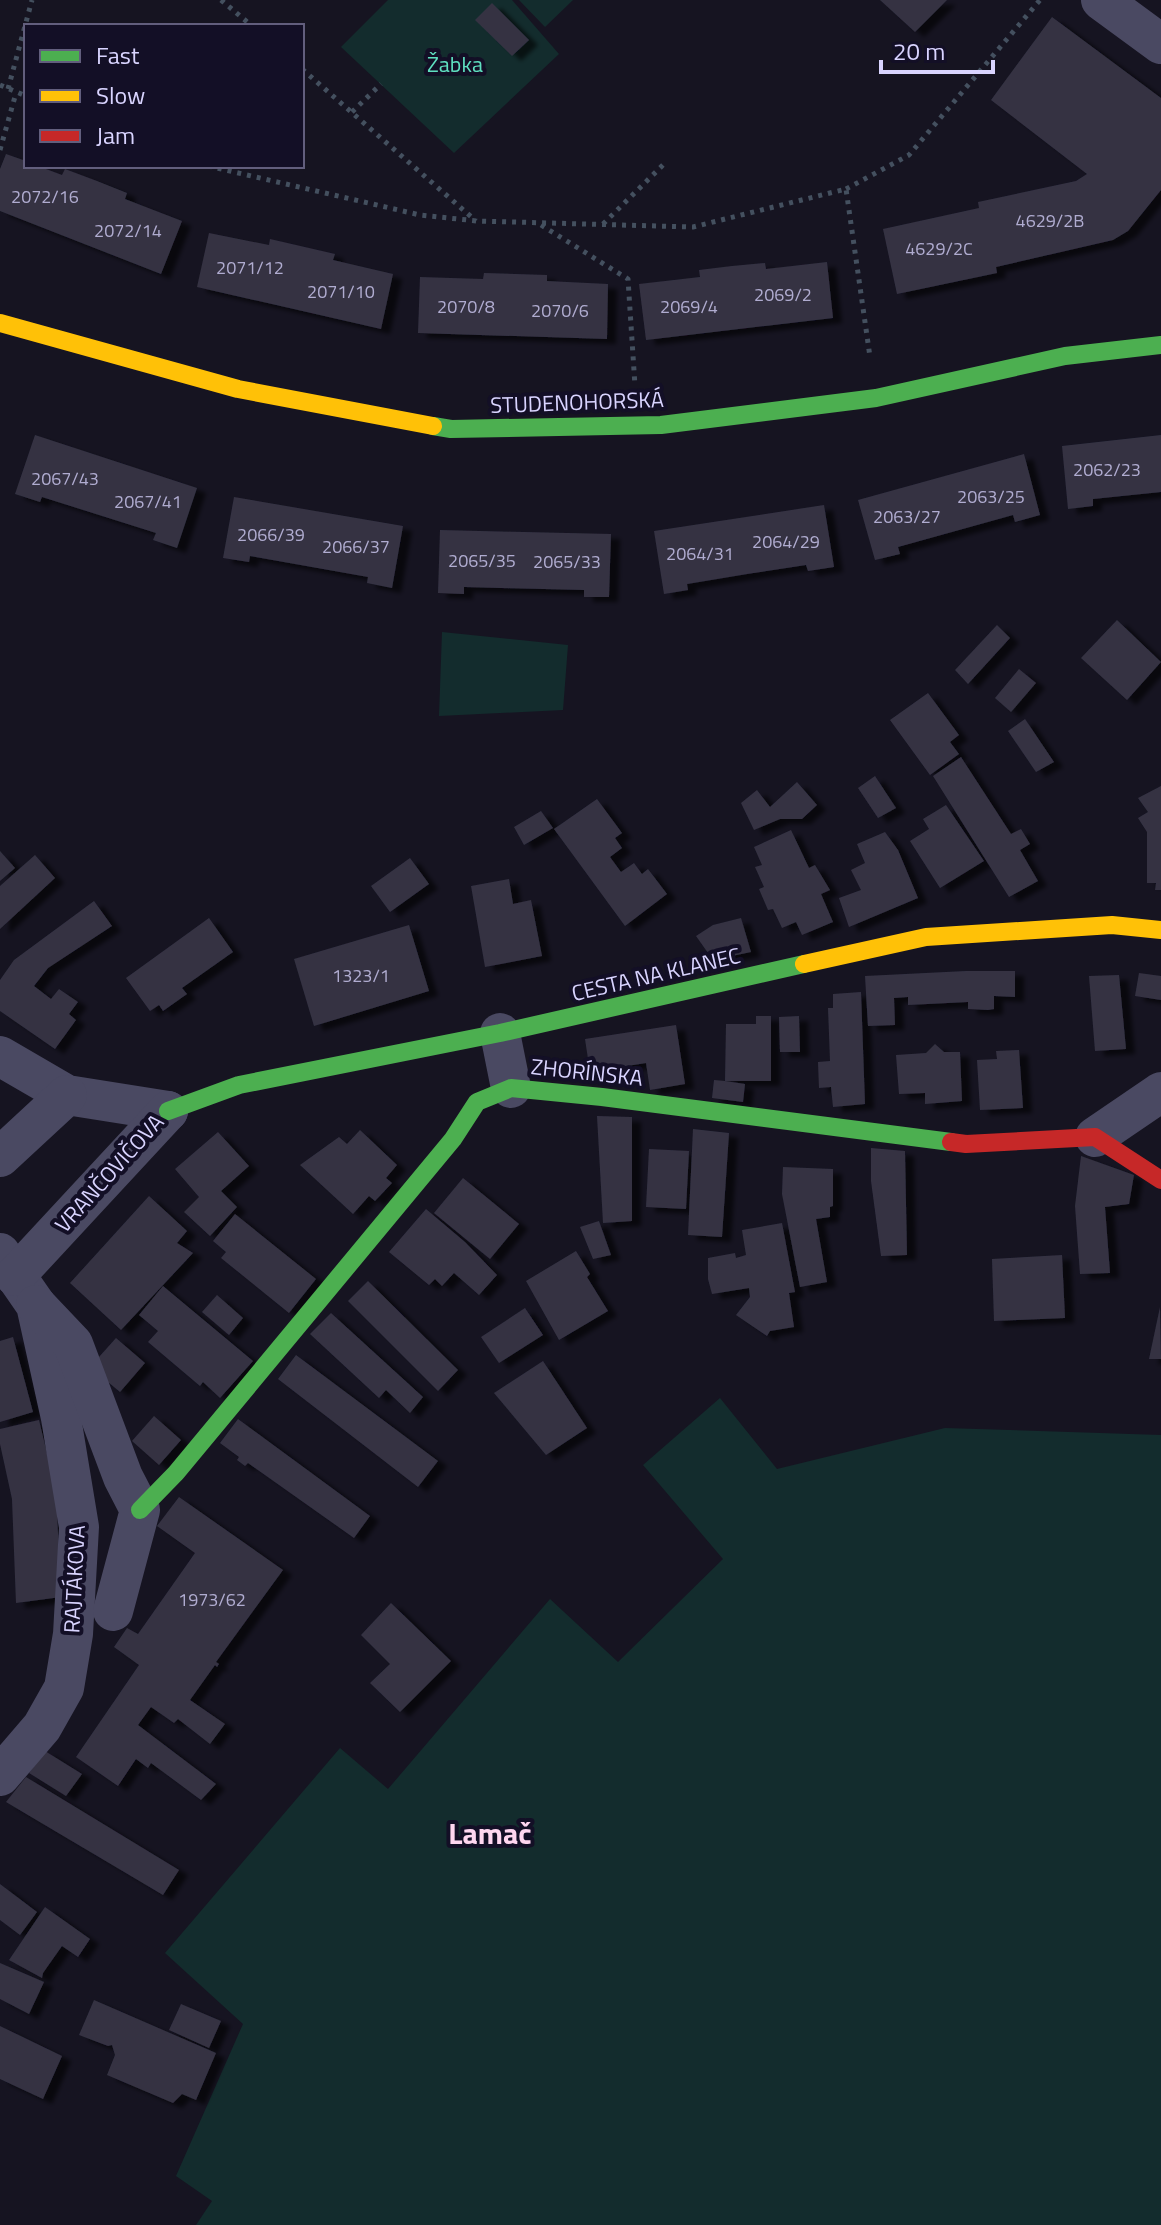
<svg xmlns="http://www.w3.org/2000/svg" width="1161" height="2225" font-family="'Titillium Web',sans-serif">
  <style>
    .green { fill: #132c2d }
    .building { fill: #343243; filter: url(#shadow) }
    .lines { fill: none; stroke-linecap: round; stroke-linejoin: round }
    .path { stroke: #44505f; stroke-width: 5; stroke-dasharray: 4 6; stroke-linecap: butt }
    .street { stroke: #4a4962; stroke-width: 40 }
    .fast { stroke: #4caf50; stroke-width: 18 }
    .slow { stroke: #ffc107; stroke-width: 18 }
    .jam { stroke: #c62828; stroke-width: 18 }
    .labels { text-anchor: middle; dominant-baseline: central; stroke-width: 8; stroke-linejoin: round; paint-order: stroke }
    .number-label { font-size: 18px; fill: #b0acd0 }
    .park-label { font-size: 22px; fill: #5fe0c0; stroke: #130f26 }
    .street-label { font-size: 22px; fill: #d9d4ff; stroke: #130f26 }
    .district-label { font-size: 30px; font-weight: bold; fill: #ffd6f0; stroke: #130f26 }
  </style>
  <defs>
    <filter id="shadow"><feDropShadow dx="9" dy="5" stdDeviation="2" flood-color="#0009"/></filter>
  </defs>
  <rect width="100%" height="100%" fill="#161421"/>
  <g class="green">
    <polygon points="388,0 512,0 559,54 454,153 341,47"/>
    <polygon points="519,0 573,0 545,27"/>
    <polygon points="442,632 568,645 563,710 439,716"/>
    <polygon points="720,1398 777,1469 945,1428 1161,1435 1161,2225 196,2225 212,2201 176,2176 243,2024 165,1953 340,1748 388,1789 550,1599 618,1662 723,1559 643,1465"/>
  </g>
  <g class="building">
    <polygon points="880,0 947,0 915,32"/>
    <polygon points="492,3 529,40 512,56 475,20"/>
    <polygon points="1052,17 1161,98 1161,190 1128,231 1113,240 996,267 997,273 897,294 883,229 979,208 978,202 1076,181 1087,174 991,100"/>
    <polygon points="6,154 26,161 26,166 38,166 62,175 65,169 97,181 127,193 125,199 182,221 161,274 0,211 0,169"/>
    <polygon points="209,233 269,245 270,239 335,254 333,260 393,274 381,329 197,287"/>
    <polygon points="827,262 833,318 646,340 639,284 700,277 699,270 732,266 765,263 766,269"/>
    <polygon points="484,273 547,275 547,281 608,284 607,339 418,333 420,277 483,279"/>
    <polygon points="35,435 197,488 177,548 153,540 156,533 42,497 40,502 15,494"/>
    <polygon points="1161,435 1161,492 1093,499 1093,506 1068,509 1062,446"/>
    <polygon points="1024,454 1040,515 1015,522 1013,515 898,547 900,554 875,560 858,500"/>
    <polygon points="234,497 403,526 392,588 367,583 368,577 250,556 249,562 223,558"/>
    <polygon points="824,505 834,567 808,571 806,565 747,574 687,584 688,590 664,594 654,531"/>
    <polygon points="440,530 611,534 609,597 584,597 584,590 464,587 464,594 438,593"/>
    <polygon points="1117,620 1161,662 1127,700 1081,658"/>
    <polygon points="997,625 1010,638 968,684 955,670"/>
    <polygon points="1019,669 1036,683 1011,712 995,698"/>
    <polygon points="928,693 959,735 950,742 959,754 930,775 890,720"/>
    <polygon points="1025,719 1054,762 1036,772 1008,731"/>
    <polygon points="961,757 1011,834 1021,829 1030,844 1020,850 1038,881 1009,897 933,776"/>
    <polygon points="875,776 896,808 878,818 858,788"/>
    <polygon points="797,782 817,805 802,819 780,819 754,830 741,803 757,790 770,807"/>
    <polygon points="1161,786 1161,890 1155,890 1156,883 1147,883 1147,832 1138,818 1148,812 1138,798"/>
    <polygon points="597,799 622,833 615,838 622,848 610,857 621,872 634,863 642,874 648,869 667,894 625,926 554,829"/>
    <polygon points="946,805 984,861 940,888 910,841 929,829 923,819"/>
    <polygon points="541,811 553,828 524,845 514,827"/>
    <polygon points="791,830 809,868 815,865 830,890 821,894 833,922 802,935 796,922 782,928 773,909 768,910 759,889 764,887 755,867 762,865 754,847"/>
    <polygon points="885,832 898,850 918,898 849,927 839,898 861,890 851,870 865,863 857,844"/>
    <polygon points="0,851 15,868 0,881"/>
    <polygon points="35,855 55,878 0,929 0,886"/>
    <polygon points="410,858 429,884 390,912 371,886"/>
    <polygon points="509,879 513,904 531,900 542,956 485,967 471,886"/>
    <polygon points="94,901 112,926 48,968 34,986 51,999 59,989 78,1002 69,1014 76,1020 55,1049 0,1011 0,980 14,960"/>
    <polygon points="209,918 233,952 182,988 187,994 163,1011 159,1005 150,1011 126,978"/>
    <polygon points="741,918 751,952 713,960 696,936 713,925"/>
    <polygon points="409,925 429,991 314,1026 294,959"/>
    <polygon points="966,971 1015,971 1015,997 994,996 994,1009 988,1010 968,1009 968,1002 908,1005 908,997 894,998 895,1025 868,1026 865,976"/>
    <polygon points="1139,973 1161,976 1161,1000 1135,996"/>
    <polygon points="1119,975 1126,1049 1095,1051 1089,976"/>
    <polygon points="861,992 865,1104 833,1107 831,1087 819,1088 818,1062 830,1061 828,1008 833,1008 833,994"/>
    <polygon points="756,1016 771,1016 771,1081 725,1081 745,1084 743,1102 712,1098 714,1080 725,1081 726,1024 756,1024"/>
    <polygon points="799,1016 800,1052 780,1052 779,1017"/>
    <polygon points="676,1025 685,1084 650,1090 646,1063 590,1072 585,1039"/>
    <polygon points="935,1044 944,1052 960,1052 962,1101 925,1104 925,1093 899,1094 896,1055 926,1053"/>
    <polygon points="1019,1050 1023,1108 980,1110 977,1060 997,1059 996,1051"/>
    <polygon points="597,1116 632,1117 632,1221 603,1223"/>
    <polygon points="693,1129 729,1133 722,1237 688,1235"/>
    <polygon points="360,1130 397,1165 386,1178 392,1183 375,1201 369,1196 353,1214 300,1165 339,1137 347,1144"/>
    <polygon points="218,1132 249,1166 221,1191 237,1207 210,1236 184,1212 199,1197 175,1169"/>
    <polygon points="871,1148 905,1151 907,1255 881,1256 871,1181"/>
    <polygon points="649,1149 689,1151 686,1209 646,1207"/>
    <polygon points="1081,1156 1134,1175 1129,1204 1105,1207 1110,1273 1080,1274 1075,1206"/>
    <polygon points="783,1167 833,1169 833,1206 830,1207 830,1217 816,1219 827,1282 800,1287 782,1194"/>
    <polygon points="463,1178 519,1224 490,1259 434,1213"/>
    <polygon points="149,1196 187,1231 177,1243 193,1253 121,1330 70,1283"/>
    <polygon points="426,1209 465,1242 497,1275 479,1295 454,1273 442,1286 435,1279 429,1285 389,1252"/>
    <polygon points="235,1214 316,1279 289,1313 221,1258 226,1252 213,1241"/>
    <polygon points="599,1221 611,1255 593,1259 580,1227"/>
    <polygon points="782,1223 795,1292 789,1293 794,1327 770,1331 767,1336 736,1315 750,1297 749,1288 712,1294 708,1279 708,1258 735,1253 736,1258 746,1255 742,1230"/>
    <polygon points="576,1251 590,1274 587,1277 608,1311 559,1340 526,1281"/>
    <polygon points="1062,1255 1065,1318 994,1321 992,1259"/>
    <polygon points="368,1281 458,1370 438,1391 348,1301"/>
    <polygon points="163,1286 253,1361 220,1398 203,1382 200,1386 148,1342 158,1331 139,1315"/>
    <polygon points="217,1295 243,1318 229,1335 202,1312"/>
    <polygon points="1160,1307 1161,1359 1149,1359"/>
    <polygon points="525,1308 543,1335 499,1363 481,1337"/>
    <polygon points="331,1313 423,1397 410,1413 386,1390 379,1398 310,1334"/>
    <polygon points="13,1337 33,1412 0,1422 0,1341"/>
    <polygon points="116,1338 145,1363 120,1392 90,1367"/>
    <polygon points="296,1355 438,1461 418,1487 278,1379"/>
    <polygon points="543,1361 587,1428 546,1455 494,1393"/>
    <polygon points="154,1416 181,1440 159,1465 132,1441"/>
    <polygon points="238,1419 370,1516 354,1538 248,1463 245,1466 237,1460 239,1457 220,1443"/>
    <polygon points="39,1420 56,1491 61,1597 16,1603 12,1499 0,1444 0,1429"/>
    <polygon points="179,1497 283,1570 216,1662 219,1664 217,1667 215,1665 190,1700 225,1724 210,1744 178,1719 174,1723 151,1707 138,1725 216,1784 201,1800 151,1763 148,1768 136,1759 118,1786 76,1757 139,1665 114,1647 127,1628 138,1634 195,1553 157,1526"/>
    <polygon points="391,1603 451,1661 400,1712 370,1683 390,1664 361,1635"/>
    <polygon points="45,1751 82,1774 66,1796 29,1773"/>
    <polygon points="26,1777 179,1870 163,1895 6,1802"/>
    <polygon points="0,1884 37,1912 20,1935 0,1920"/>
    <polygon points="45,1907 90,1939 78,1957 62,1946 43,1973 42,1978 9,1960"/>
    <polygon points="0,1963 44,1982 29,2014 0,1999"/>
    <polygon points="94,2000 216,2053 196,2100 182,2094 173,2103 107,2075 115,2055 112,2045 108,2046 79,2035"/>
    <polygon points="181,2004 221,2021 209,2048 169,2030"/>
    <polygon points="0,2026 62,2056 43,2099 0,2079"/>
  </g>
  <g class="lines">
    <g class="path">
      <polyline points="221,0 252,26"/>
      <polyline points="302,69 476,221"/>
      <polyline points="0,85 26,96"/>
      <polyline points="8,89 32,0"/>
      <polyline points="352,112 381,84"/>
      <polyline points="0,150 16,93"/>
      <polyline points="208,166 420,215 477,221 693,227 846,189 870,357"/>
      <polyline points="846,189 909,155 1040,0"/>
      <polyline points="603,224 665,163"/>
      <polyline points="541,225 628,279 635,386"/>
    </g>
    <g class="street">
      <polyline points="1101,0 1161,44"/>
      <polyline points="500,1033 511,1088"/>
      <polyline points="0,1056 67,1095 168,1111"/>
      <polyline points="1095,1137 1161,1092"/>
      <polyline points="0,1157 67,1095"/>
      <polyline points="0,1253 36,1305 61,1418 79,1527 73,1634 64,1688 42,1727 0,1776"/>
      <polyline points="15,1276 168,1111"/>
      <polyline points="36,1305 73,1344 123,1477 140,1510 113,1611"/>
    </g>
    <g class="fast">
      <polyline points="433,426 451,429 661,425 876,398 1065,356 1161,345"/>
      <polyline points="168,1111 239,1085 500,1033 804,964"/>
      <polyline points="140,1510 176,1473 453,1139 477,1102 511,1088 602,1097 951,1142"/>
    </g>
    <g class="slow">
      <polyline points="0,323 238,389 433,426"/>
      <polyline points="804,964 926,937 1112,925 1161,930"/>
    </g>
    <polyline class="jam" points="951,1142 966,1144 1095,1137 1161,1180"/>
  </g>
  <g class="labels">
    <g class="number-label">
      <text x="45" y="196">2072/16</text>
      <text x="1050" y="220">4629/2B</text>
      <text x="128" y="230">2072/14</text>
      <text x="939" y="248">4629/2C</text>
      <text x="250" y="267">2071/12</text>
      <text x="341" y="291">2071/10</text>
      <text x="783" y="294">2069/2</text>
      <text x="466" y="306">2070/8</text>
      <text x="689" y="306">2069/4</text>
      <text x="560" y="310">2070/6</text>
      <text x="1107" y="469">2062/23</text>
      <text x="65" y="478">2067/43</text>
      <text x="991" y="496">2063/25</text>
      <text x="148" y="501">2067/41</text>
      <text x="907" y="516">2063/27</text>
      <text x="271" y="534">2066/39</text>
      <text x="786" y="541">2064/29</text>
      <text x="356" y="546">2066/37</text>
      <text x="700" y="553">2064/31</text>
      <text x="482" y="560">2065/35</text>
      <text x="567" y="561">2065/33</text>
      <text x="361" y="975">1323/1</text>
      <text x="212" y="1599">1973/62</text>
    </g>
    <g class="park-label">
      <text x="455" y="64">Žabka</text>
    </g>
    <g class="street-label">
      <text transform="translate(577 402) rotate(-2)">STUDENOHORSKÁ</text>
      <text transform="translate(656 974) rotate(-13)">CESTA NA KLANEC</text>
      <text transform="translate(587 1072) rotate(6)">ZHORÍNSKA</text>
      <text transform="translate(109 1173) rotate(-48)">VRANČOVIČOVA</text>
      <text transform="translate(74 1579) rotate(-87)">RAJTÁKOVA</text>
    </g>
    <g class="district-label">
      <text x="490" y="1833">Lamač</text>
    </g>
  </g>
  <rect x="24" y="24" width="280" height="144" fill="#130f26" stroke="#625e7d" stroke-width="2"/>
  <rect x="40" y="50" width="40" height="12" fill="#4caf50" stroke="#625e7d" stroke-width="2"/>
  <text x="96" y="64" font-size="24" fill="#d9d4ff">Fast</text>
  <rect x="40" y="90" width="40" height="12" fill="#ffc107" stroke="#625e7d" stroke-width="2"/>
  <text x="96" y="104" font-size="24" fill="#d9d4ff">Slow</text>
  <rect x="40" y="130" width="40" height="12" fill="#c62828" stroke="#625e7d" stroke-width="2"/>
  <text x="96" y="144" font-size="24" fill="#d9d4ff">Jam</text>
  <path d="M881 60v12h112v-12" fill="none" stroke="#d9d4ff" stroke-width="4"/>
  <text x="893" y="60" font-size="24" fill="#d9d4ff" stroke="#130f26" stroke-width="6" paint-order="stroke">20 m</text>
</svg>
